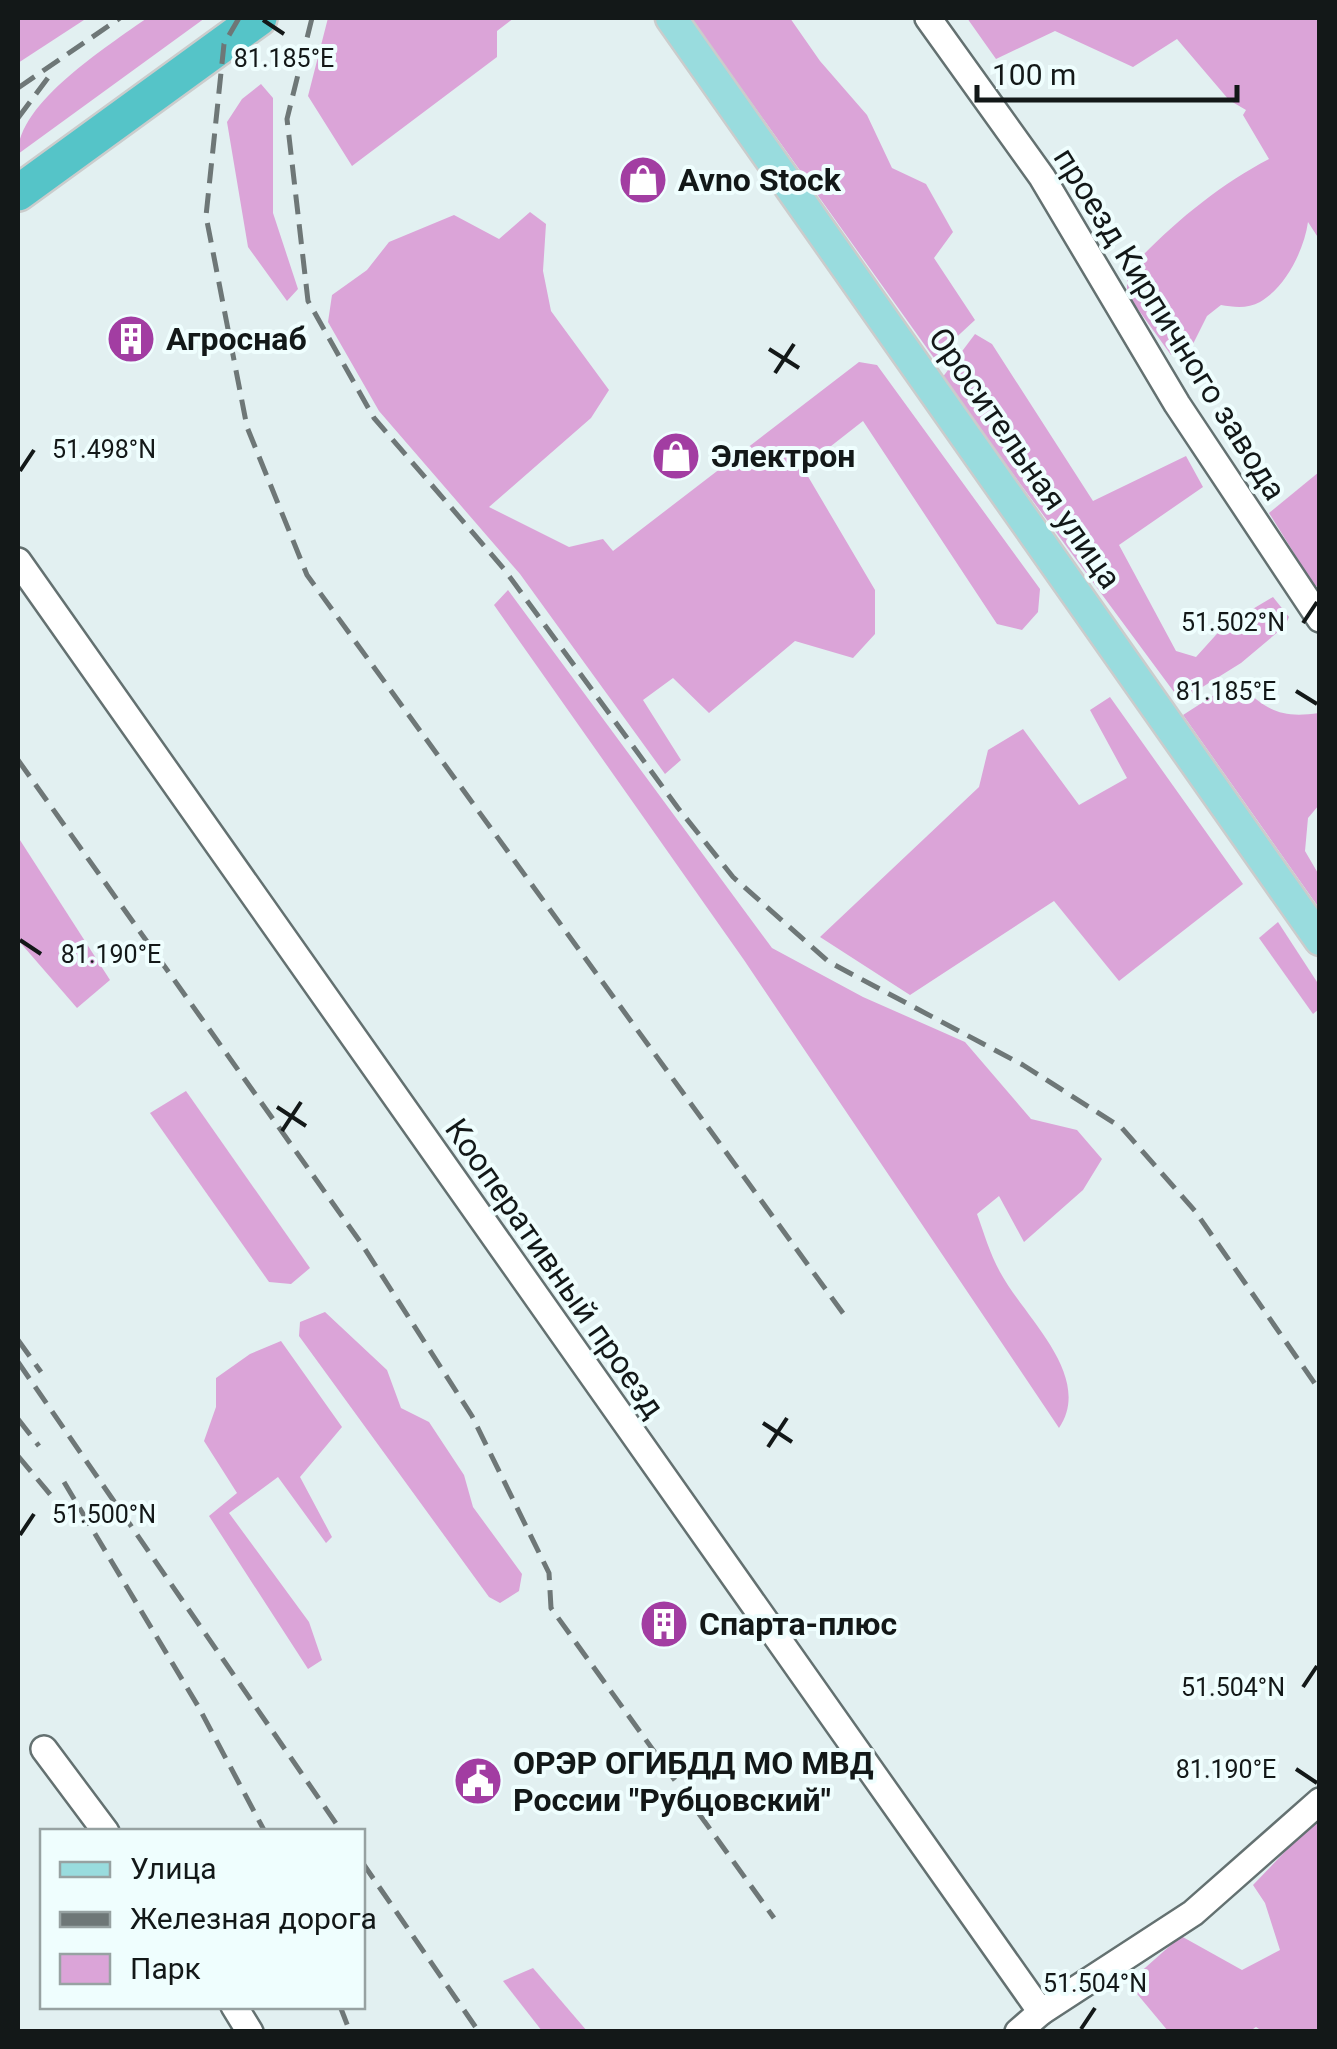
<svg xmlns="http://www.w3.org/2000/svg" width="1337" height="2049" font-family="Roboto,sans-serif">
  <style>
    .green { fill: #dba4d8 }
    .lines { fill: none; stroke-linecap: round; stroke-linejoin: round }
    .minor-casing { stroke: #647171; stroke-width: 30 }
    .major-casing { stroke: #cbcccc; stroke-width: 35 }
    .highway-casing { stroke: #cbcccc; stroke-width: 40 }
    .minor { stroke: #fff; stroke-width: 25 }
    .major { stroke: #99dcde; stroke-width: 30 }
    .highway { stroke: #55c4c8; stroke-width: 35 }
    .rail { stroke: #6e7777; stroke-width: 5; stroke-dasharray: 20 10; stroke-linecap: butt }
    .ticks { fill: none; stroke: #131818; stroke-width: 4 }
    .labels { text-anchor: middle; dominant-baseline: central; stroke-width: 8; stroke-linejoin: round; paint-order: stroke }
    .poi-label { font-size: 32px; font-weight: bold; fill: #131818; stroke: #effefe; text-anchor: start }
    .street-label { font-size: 32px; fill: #131818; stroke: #effefe }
    .ticks-label { font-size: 25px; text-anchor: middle; fill: #131818; stroke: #effefe; stroke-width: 8; stroke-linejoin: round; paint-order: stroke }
  </style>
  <rect width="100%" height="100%" fill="#e2f0f1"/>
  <g class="green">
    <polygon points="18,18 87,18 18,63"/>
    <path d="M147,18H205L18,154C17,103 108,46 147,18Z"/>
    <polygon points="328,18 514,18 497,31 497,57 352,166 308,96"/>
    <polygon points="691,18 790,18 820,61 867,115 892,168 926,184 953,232 934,258 975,320 934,358"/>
    <path d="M967,18H1319V239L1308,222C1304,250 1286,287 1260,302C1248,309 1233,307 1221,305L1207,316L1190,350L1171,355L1127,294V272C1167,228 1217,186 1269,159L1243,115L1246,110L1229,100L1177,39L1133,67L1055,31L996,59Z"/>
    <polygon points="261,84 273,98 273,213 298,289 287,301 248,247 227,122 242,99"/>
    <polygon points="530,212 546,224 543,271 551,311 609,390 591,418 489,507 569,547 603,539 613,551 859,362 877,365 1040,589 1038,612 1022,630 997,624 863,421 803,468 875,590 875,634 853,658 795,641 709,713 673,678 643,700 681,760 665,774 520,574 379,411 328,322 332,295 367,270 389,242 454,215 499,239"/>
    <polygon points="975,334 992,344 1093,501 1186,456 1203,487 1119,545 1176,651 1196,657 1224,626 1273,597 1289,617 1285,626 1241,663 1188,696 1174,692 942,378"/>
    <polygon points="1319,472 1320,584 1315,587 1269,513"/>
    <path d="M508,590L772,948L863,997L965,1042L1031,1119L1077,1130L1102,1159L1083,1190L1024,1242L999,1196L977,1214C984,1233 990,1254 1000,1272C1024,1317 1094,1376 1059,1428L744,960L494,605Z"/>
    <path d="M1236,681C1265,709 1278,719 1319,713V805L1308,818L1305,851L1319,875V908L1183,715Z"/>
    <polygon points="1110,697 1243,884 1119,981 1054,901 910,995 820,937 979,787 988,750 1023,729 1079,805 1127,778 1090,710"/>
    <polygon points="18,837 110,980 77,1008 18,940"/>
    <polygon points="1278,922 1319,985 1319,1009 1313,1014 1259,938"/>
    <polygon points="186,1091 310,1268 291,1284 269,1282 150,1113"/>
    <polygon points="325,1312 387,1370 401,1408 429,1422 464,1475 473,1507 522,1574 519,1591 500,1603 489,1597 299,1336 300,1322"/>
    <polygon points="281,1341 342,1427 300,1477 332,1537 326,1543 278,1477 229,1513 309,1622 322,1660 308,1669 209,1516 237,1493 204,1441 216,1407 216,1378 250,1354"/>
    <polygon points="1319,1816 1319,2031 1262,2031 1256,2027 1250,2031 1168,2031 1128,1983 1181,1936 1242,1970 1280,1950 1265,1903 1253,1885"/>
    <polygon points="533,1968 587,2031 542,2031 503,1981"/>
  </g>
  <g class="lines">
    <g class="minor-casing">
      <g id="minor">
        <polyline points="928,18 1042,177 1177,404 1320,619"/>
        <polyline points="18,561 1041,2012"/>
        <polyline points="44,1749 106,1832"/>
        <polyline points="234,2006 250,2032"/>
        <polyline points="1018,2032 1041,2012 1193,1913 1320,1801"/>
      </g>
    </g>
    <g class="major-casing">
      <polyline id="major" points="671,18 1320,940"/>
    </g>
    <g class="highway-casing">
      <polyline id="highway" points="18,193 259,18"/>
    </g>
    <use href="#minor" class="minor"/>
    <use href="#major" class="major"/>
    <use href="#highway" class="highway"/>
    <g class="rail">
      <polyline points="239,18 224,44 206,216 247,427 307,575 845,1316"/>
      <polyline points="312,18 287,119 308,301 374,418 504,569 678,808 733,877 829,962 1023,1065 1122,1128 1195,1211 1320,1391"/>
      <polyline points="18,88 120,18"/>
      <polyline points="18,118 53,71"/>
      <polyline points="18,760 361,1243 472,1416 549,1573 551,1608 774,1918"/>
      <polyline points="18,1340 41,1372"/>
      <polyline points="18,1362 342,1832"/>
      <polyline points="18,1419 39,1446"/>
      <polyline points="18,1456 75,1524"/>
      <polyline points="64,1482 198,1706 265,1832"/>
      <polyline points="362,1862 479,2032"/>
      <polyline points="340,2006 350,2032"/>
    </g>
  </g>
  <path class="ticks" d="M263,20L284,34M769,349L799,368M775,373L794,344M20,471L34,450M1303,623L1317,602M1296,691L1317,704M20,940L41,954M277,1107L306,1126M282,1131L301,1102M763,1423L792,1442M768,1447L787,1418M20,1535L34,1514M1303,1687L1317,1666M1296,1769L1317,1783M1081,2029L1095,2008"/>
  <defs>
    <g id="shop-disc" transform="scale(2.5)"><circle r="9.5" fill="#a23da2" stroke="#effefe"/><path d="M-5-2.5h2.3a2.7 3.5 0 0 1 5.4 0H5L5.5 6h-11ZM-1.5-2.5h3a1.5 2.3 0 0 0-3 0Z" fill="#fff"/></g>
    <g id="building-disc" transform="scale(2.5)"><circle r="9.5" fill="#a23da2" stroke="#effefe"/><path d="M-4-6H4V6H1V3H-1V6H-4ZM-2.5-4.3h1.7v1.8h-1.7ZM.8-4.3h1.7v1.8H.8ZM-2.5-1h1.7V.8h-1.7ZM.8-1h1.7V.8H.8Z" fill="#fff"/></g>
    <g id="civic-disc" transform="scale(2.5)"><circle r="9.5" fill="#a23da2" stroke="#effefe"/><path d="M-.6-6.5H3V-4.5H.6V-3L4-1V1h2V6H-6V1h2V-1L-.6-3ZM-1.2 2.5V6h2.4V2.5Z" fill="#fff"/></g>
  </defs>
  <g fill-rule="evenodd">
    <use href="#shop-disc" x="643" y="180"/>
    <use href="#building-disc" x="131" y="339"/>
    <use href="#shop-disc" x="676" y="456"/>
    <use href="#building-disc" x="664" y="1624"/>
    <use href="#civic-disc" x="478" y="1781"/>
  </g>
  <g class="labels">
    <g class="poi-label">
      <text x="678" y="180">Avno Stoсk</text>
      <text x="166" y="339">Агроснаб</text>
      <text x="711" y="456">Электрон</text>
      <text x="699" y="1624">Спарта-плюс</text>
      <text x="513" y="1763">ОРЭР ОГИБДД МО МВД<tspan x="513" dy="37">России "Рубцовский"</tspan></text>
    </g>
    <g class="street-label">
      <text transform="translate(1170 324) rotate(58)">проезд Кирпичного завода</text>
      <text transform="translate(1025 458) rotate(55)">Оросительная улица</text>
      <text transform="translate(555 1268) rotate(55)">Кооперативный проезд</text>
    </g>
  </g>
  <g class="ticks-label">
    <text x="284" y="67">81.185°E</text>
    <text x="104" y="458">51.498°N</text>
    <text x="1233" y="631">51.502°N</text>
    <text x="1226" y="700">81.185°E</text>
    <text x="111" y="963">81.190°E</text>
    <text x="104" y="1523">51.500°N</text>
    <text x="1233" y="1696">51.504°N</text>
    <text x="1226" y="1778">81.190°E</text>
    <text x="1095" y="1992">51.504°N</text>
  </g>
  <rect width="1337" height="2049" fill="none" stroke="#131818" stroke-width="40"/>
  <rect x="40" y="1829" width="325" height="180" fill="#effefe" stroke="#97a2a2" stroke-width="2.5"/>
  <rect x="60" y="1862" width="50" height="15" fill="#99dcde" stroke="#97a2a2" stroke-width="2.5"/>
  <text x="130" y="1879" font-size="30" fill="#131818">Улица</text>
  <rect x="60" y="1912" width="50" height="15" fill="#6e7777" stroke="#97a2a2" stroke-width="2.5"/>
  <text x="130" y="1929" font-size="30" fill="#131818">Железная дорога</text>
  <rect x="60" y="1954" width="50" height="30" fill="#dba4d8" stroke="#97a2a2" stroke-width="2.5"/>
  <text x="130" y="1979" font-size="30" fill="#131818">Парк</text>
  <path d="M977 85v15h260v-15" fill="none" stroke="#131818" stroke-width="5"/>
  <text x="992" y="85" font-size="30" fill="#131818" stroke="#effefe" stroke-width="8" paint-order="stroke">100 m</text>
</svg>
